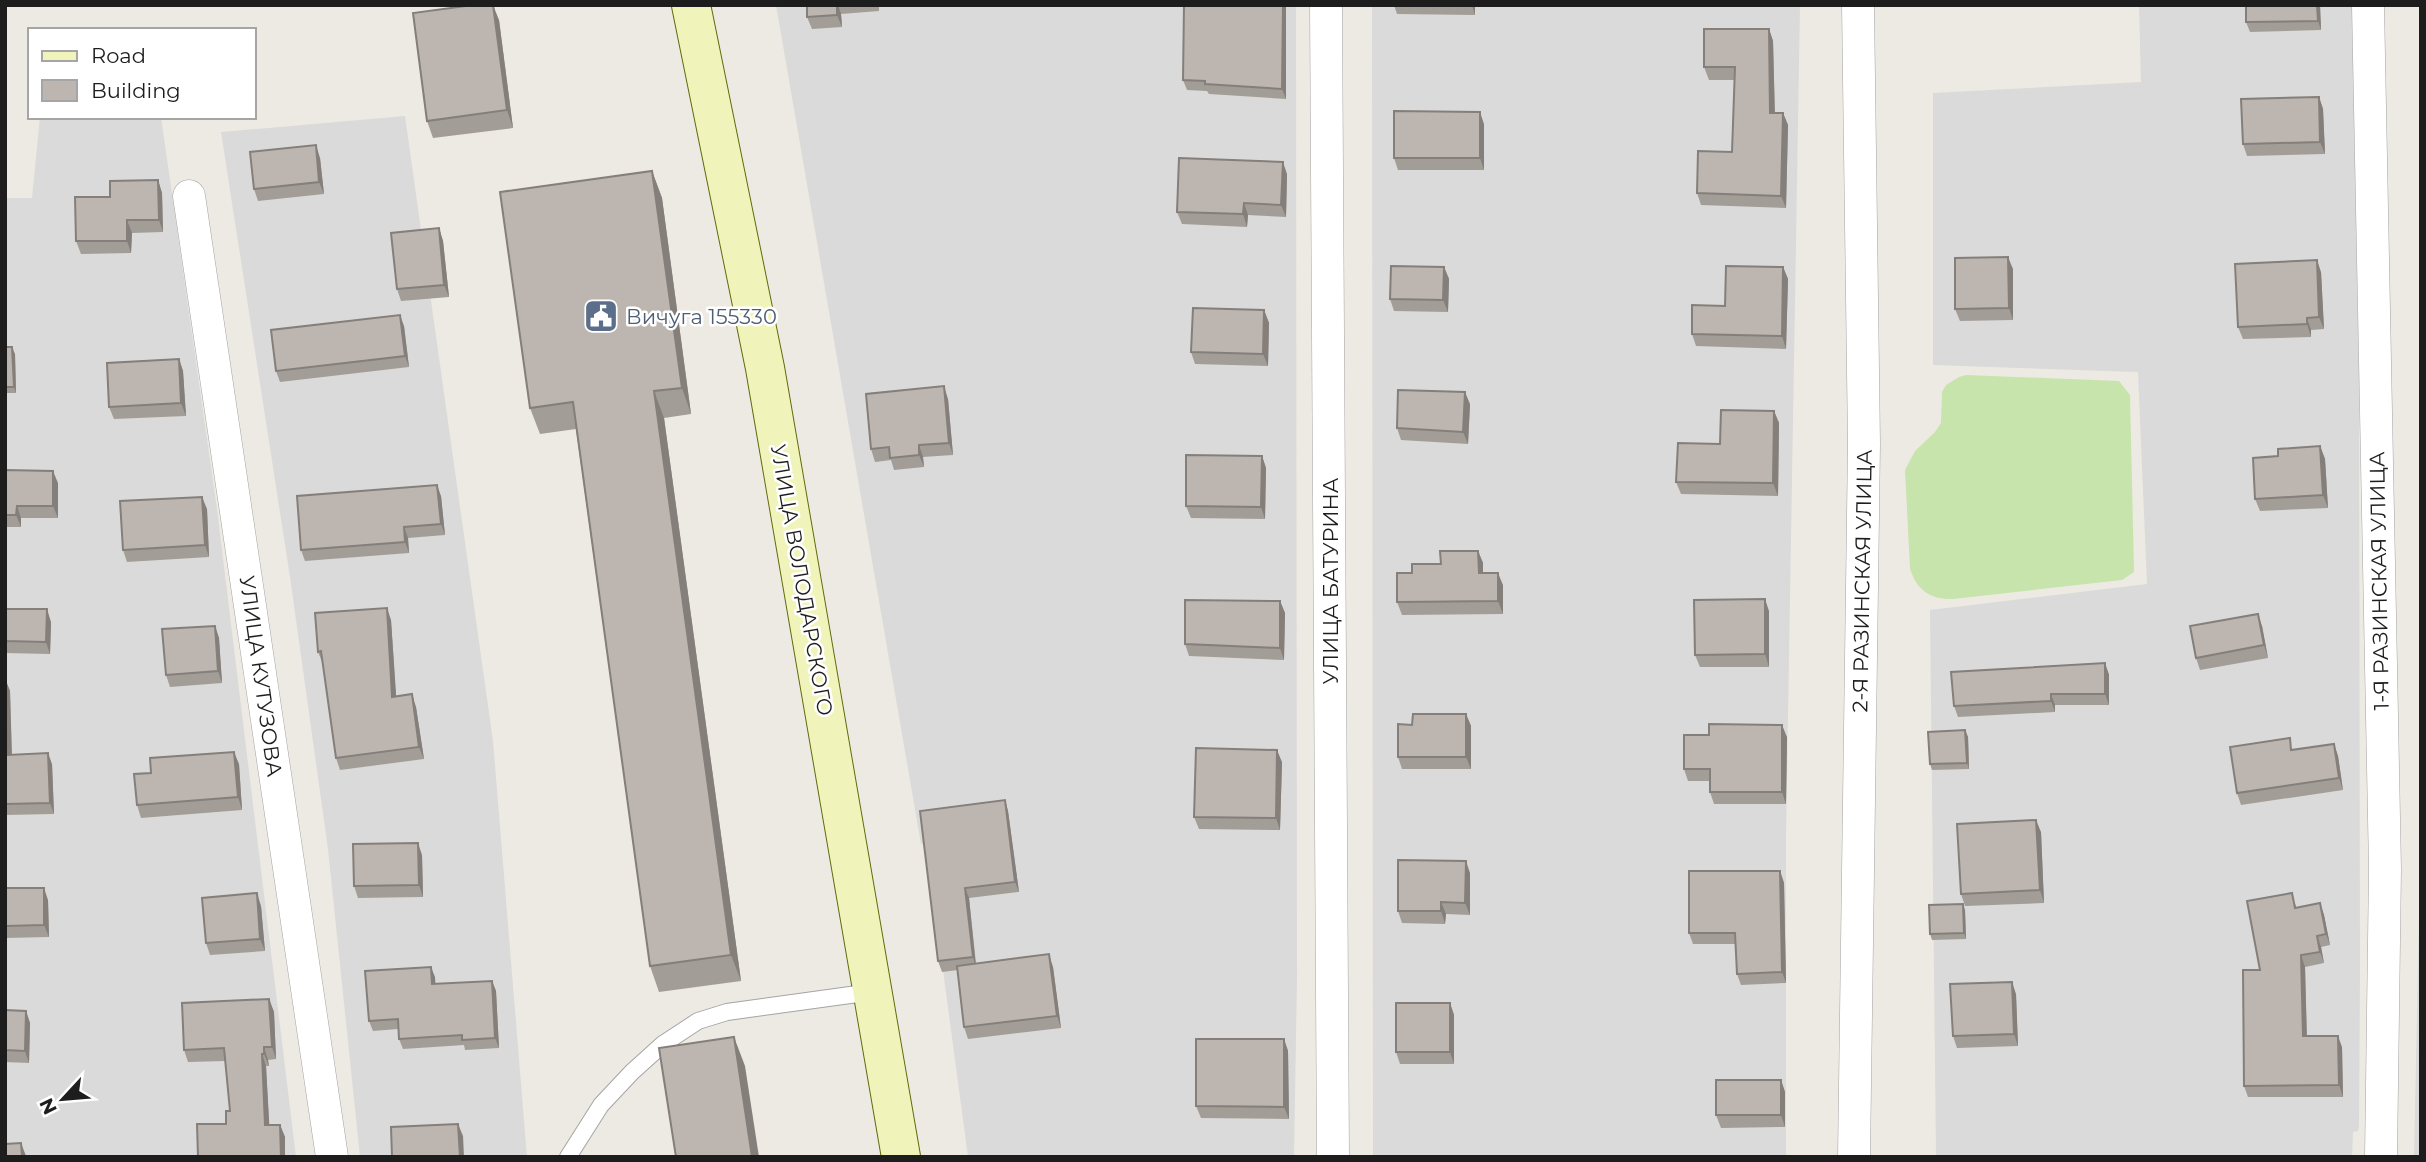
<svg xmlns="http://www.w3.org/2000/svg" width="2426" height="1162" font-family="Montserrat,sans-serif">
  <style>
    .residential { fill: #dbdada }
    .grass { fill: #c7e4ac }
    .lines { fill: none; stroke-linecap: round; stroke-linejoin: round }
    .lane-casing { stroke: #a4a4a4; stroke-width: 18 }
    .street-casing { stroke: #a4a4a4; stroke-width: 33 }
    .secondary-casing { stroke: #606b0c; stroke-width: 40 }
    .lane { stroke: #fff; stroke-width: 16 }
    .street { stroke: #fff; stroke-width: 32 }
    .secondary { stroke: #f1f4ba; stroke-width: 38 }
    .wall { fill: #a39d97 }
    .shaded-wall { fill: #847f7b }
    .building { fill: #bdb6b0; stroke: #847f7b; stroke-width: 2 }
    .labels { text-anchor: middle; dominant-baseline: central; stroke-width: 5; stroke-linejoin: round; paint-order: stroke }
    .service-label { font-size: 21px; fill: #4e5e75; stroke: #fff; text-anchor: start }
    .street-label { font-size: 21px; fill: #1d1d1d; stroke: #fff }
  </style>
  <rect width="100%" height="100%" fill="#edeae3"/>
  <g class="residential">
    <polygon points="776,5 1296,5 1297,980 1294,1157 968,1157 926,843 921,844"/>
    <polygon points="1372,5 1800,5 1786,836 1786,1157 1373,1157"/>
    <polygon points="2139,5 2352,5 2359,385 2360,973 2359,1126 2358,1131 2353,1132 2352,1157 1936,1157 1930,610 2147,584 2138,372 1933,365 1933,93 2141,82"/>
    <polygon points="405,116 493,741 527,1157 360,1157 328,849 290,577 221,132"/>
    <polygon points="40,117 161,117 217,509 296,1157 5,1157 5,198 32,198"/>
    <polygon points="2421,833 2421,1157 2414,1157 2418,964"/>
  </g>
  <path class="grass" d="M1966,375L2119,381L2130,395L2134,572L2122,580L1953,599C1931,600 1916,590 1910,568L1905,470L1915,451L1935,432L1941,423L1942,392L1946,385L1959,377Z"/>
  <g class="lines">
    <g class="lane-casing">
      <polyline id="lane" points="568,1157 601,1105 632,1072 663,1044 698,1021 727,1012 872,992"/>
    </g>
    <g class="street-casing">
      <g id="street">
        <polyline points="1326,5 1333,1157"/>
        <polyline points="2368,5 2385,869 2381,1157"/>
        <polyline points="189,196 332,1157"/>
        <polyline points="1854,1157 1864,444 1858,5"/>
      </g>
    </g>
    <g class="secondary-casing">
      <polyline id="secondary" points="691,5 765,368 901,1157"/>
    </g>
    <use href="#lane" class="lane"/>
    <use href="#street" class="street"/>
    <use href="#secondary" class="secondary"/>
  </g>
  <g class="wall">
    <polygon points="807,5 879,5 879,11 841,14 842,27 812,29 807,17"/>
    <polygon points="1286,5 1286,99 1209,94 1207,91 1187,90 1183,80"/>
    <polygon points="1394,5 1475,5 1475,15 1397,14"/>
    <polygon points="2246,5 2320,5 2321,30 2250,32 2246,22"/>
    <polygon points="499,20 513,128 433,138 427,121"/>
    <polygon points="1769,29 1773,41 1775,113 1783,113 1788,125 1786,208 1701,205 1697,193 1732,152 1735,80 1709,80 1704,67"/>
    <polygon points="2319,97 2323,109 2325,154 2247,156 2243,144"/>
    <polygon points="1484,124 1484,170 1398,170 1394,158"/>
    <polygon points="320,158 324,194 258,201 254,189"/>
    <polygon points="652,171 662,198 691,414 664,418 741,981 659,992 650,966 576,429 540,434 530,408"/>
    <polygon points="1287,174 1286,217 1248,215 1247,227 1182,224 1177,212"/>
    <polygon points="158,180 162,193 163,232 132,233 131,253 81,254 76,241 110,197"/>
    <polygon points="439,228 443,241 449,297 401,301 397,289"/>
    <polygon points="1444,267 1449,279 1448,312 1394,311 1390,299"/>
    <polygon points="1783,267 1788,279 1786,349 1696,346 1692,334 1725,306"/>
    <polygon points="2013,269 2013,320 1960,321 1955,309"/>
    <polygon points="2321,272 2324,329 2311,330 2311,337 2243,339 2238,327"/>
    <polygon points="1264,310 1269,323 1268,366 1195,364 1191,352"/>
    <polygon points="404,326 409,367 280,382 276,371"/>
    <polygon points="5,347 15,354 16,393 5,393"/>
    <polygon points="179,359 183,371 186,416 114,419 109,407"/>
    <polygon points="948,399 953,455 923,457 924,467 894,470 891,460 875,462 871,449"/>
    <polygon points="1470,404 1468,444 1401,440 1397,428"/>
    <polygon points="1774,411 1779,423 1778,496 1681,494 1676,482 1720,444"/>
    <polygon points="2320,446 2325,459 2328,508 2260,511 2255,499 2278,456"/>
    <polygon points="1262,456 1266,468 1265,519 1191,518 1186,506"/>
    <polygon points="5,470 58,483 58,518 21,518 21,527 5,527"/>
    <polygon points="441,496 445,535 408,538 409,553 305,561 301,550"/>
    <polygon points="207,509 209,557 127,562 123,550"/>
    <polygon points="1478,551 1483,563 1483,573 1503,585 1503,614 1402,615 1397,602 1412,573"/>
    <polygon points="1280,601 1285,613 1284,660 1189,656 1185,644"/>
    <polygon points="5,609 51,622 50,654 5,653"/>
    <polygon points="1769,611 1769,667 1700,667 1695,655"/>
    <polygon points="391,620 396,697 416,707 424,759 340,770 336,758 323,664 318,652"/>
    <polygon points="215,626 219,638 222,683 170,687 166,675"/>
    <polygon points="2262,626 2268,658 2200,670 2196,658"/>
    <polygon points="2105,663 2109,675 2109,705 2055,705 2055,712 1958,717 1954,706"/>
    <polygon points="6,681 10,691 12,754 52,764 54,814 5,815"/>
    <polygon points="1466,714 1471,726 1471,769 1402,769 1398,757 1412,725"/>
    <polygon points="1965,730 1968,737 1969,769 1932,770 1930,764"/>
    <polygon points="1709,735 1787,737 1786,804 1714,804 1710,792 1710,781 1688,781 1684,769"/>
    <polygon points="2334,744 2338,756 2343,790 2241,805 2237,793 2294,750"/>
    <polygon points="1282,762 1280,830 1199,829 1194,817"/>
    <polygon points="239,764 242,810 141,818 137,805"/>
    <polygon points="1005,800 1008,811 1019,892 969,898 976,963 1053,967 1061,1028 968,1039 964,1027 958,970 942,972 938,961 920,811"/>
    <polygon points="2041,832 2044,903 1965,906 1961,894"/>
    <polygon points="422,855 423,897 358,898 354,886"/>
    <polygon points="1780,871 1784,883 1786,983 1741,985 1737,974 1736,944 1693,944 1689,933"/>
    <polygon points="1470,873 1470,915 1446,914 1445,924 1402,923 1398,911"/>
    <polygon points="5,888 48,900 49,937 5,938"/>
    <polygon points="2320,903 2324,915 2330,945 2321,947 2324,963 2305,967 2307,1036 2342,1047 2343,1097 2248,1097 2244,1086 2260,970 2296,904 2296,908"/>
    <polygon points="261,906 265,951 210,955 206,943"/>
    <polygon points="1965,910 1966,939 1932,940 1930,934"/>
    <polygon points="435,977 435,984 492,981 496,991 499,1048 465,1050 464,1045 403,1049 399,1039 398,1029 373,1031 369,1021"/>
    <polygon points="2016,994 2018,1046 1957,1048 1953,1036"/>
    <polygon points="269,999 274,1012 276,1059 268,1060 269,1066 266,1066 269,1125 280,1125 285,1137 285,1157 198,1157 226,1124 230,1111 225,1061 188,1062 184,1050"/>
    <polygon points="1450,1003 1454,1015 1454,1064 1400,1064 1396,1052"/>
    <polygon points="5,1010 26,1011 30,1023 29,1063 5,1062"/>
    <polygon points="1284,1039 1288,1051 1289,1119 1201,1118 1196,1106"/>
    <polygon points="1781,1080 1785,1092 1785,1127 1721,1128 1716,1115"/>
  </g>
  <g class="shaded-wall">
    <polygon points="493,5 499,20 513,128 507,110"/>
    <polygon points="837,5 838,5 841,14 842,27 837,15"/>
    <polygon points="1283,5 1286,5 1286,99 1282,89"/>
    <polygon points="1472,5 1475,5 1475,15"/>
    <polygon points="2317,5 2320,5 2321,30 2318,21"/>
    <polygon points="1769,29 1773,41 1775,125 1770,113"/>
    <polygon points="2319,97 2323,109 2325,154 2320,142"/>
    <polygon points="1480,112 1484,124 1484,170 1480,158"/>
    <polygon points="1783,113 1788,125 1786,208 1781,196"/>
    <polygon points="316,145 320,158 324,194 319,182"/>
    <polygon points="1283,162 1287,174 1286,217 1281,205"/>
    <polygon points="652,171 662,198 691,414 682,388"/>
    <polygon points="158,180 162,193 163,232 159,220"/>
    <polygon points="1244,203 1248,215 1247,227 1243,214"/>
    <polygon points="127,220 132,233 131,253 127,241"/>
    <polygon points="439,228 443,241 449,297 444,285"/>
    <polygon points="2008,257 2013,269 2013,320 2009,308"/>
    <polygon points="2317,260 2321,272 2324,329 2319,317"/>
    <polygon points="1444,267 1449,279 1448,312 1443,300"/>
    <polygon points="1783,267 1788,279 1786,349 1782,336"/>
    <polygon points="1264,310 1269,323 1268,366 1263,354"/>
    <polygon points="400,315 404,326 409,367 405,356"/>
    <polygon points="2307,318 2311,330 2311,337 2307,324"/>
    <polygon points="12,347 15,354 16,393 14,387"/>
    <polygon points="179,359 183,371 186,416 181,403"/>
    <polygon points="944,386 948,399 953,455 949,443"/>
    <polygon points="654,391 664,418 741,981 731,955"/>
    <polygon points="1465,392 1470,404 1468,444 1463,432"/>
    <polygon points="1774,411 1779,423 1778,496 1773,483"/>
    <polygon points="919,445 923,457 924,467 919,455"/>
    <polygon points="2320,446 2325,459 2328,508 2323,495"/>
    <polygon points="1262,456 1266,468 1265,519 1261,507"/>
    <polygon points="53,471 58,483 58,518 53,506"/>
    <polygon points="437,485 441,496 445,535 441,524"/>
    <polygon points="202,497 207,509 209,557 205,545"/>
    <polygon points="17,506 21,518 21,527 16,515"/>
    <polygon points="404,527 408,538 409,553 405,542"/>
    <polygon points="1478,551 1483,563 1483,585 1479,573"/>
    <polygon points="1498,573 1503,585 1503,614 1498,601"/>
    <polygon points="1765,599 1769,611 1769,667 1765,654"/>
    <polygon points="1280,601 1285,613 1284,660 1280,648"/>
    <polygon points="387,608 391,620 397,709 392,697"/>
    <polygon points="47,609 51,622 50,654 46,642"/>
    <polygon points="2258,614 2262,626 2268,658 2264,645"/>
    <polygon points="215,626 219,638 222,683 218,671"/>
    <polygon points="2105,663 2109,675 2109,705 2105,694"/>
    <polygon points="6,681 10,691 12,765 8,755"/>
    <polygon points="412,694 416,707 424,759 419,747"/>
    <polygon points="2051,694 2055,705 2055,712 2051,701"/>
    <polygon points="1466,714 1471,726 1471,769 1466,757"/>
    <polygon points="1782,725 1787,737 1786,804 1782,792"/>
    <polygon points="1965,730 1968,737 1969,769 1967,763"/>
    <polygon points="2334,744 2338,756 2343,790 2339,778"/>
    <polygon points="1277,750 1282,762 1280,830 1276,818"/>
    <polygon points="234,752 239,764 242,810 238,797"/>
    <polygon points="48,753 52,764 54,814 50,803"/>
    <polygon points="1005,800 1008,811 1019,892 1015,882"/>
    <polygon points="2036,820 2041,832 2044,903 2040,890"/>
    <polygon points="418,843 422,855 423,897 419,885"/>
    <polygon points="1466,861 1470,873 1470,915 1465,903"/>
    <polygon points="1780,871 1784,883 1786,983 1782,972"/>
    <polygon points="44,888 48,900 49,937 44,925"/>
    <polygon points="965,888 969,898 976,968 973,957"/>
    <polygon points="257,893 261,906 265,951 260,939"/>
    <polygon points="1441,902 1446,914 1445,924 1441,911"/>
    <polygon points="2320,903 2324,915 2330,945 2326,934"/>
    <polygon points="1963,904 1965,910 1966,939 1964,933"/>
    <polygon points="2317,936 2321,947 2324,963 2320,952"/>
    <polygon points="1049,954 1053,967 1061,1028 1057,1016"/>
    <polygon points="2301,955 2305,967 2307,1047 2303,1036"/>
    <polygon points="431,967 435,977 436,994 432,984"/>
    <polygon points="492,981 496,991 499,1048 495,1038"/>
    <polygon points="2012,982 2016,994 2018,1046 2014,1034"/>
    <polygon points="269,999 274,1012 276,1059 272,1047"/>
    <polygon points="1450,1003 1454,1015 1454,1064 1450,1052"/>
    <polygon points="26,1011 30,1023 29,1063 25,1051"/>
    <polygon points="2338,1036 2342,1047 2343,1097 2339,1085"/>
    <polygon points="734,1037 745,1066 759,1157 752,1157"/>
    <polygon points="1284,1039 1288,1051 1289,1119 1284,1107"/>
    <polygon points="264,1047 268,1060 269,1066 264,1054"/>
    <polygon points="262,1054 266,1066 270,1137 265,1125"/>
    <polygon points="1781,1080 1785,1092 1785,1127 1781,1115"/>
    <polygon points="458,1124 463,1136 464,1157 460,1157"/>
    <polygon points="280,1125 285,1137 285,1157 281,1157"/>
    <polygon points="21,1143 26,1156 26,1157 22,1157"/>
  </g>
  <g class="building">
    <polygon points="473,5 493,5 507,110 427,121 413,13"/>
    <polygon points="807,5 837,5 837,15 807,17"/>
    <polygon points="1184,5 1283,5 1282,89 1205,84 1205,81 1183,80"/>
    <polygon points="2246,5 2317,5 2318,21 2246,22"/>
    <polygon points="1704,29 1769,29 1770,113 1783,113 1781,196 1697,193 1698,151 1732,152 1735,67 1704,67"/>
    <polygon points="2319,97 2320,142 2243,144 2241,99"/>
    <polygon points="1394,111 1480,112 1480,158 1394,158"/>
    <polygon points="316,145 319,182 254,189 250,152"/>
    <polygon points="1179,158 1283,162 1281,205 1244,203 1243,214 1177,212"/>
    <polygon points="652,171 682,388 654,391 731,955 650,966 573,402 530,408 500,192"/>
    <polygon points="158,180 159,220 127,220 127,241 76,241 75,197 110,197 110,181"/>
    <polygon points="439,228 444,285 397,289 391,233"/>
    <polygon points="2008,257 2009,308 1955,309 1955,258"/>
    <polygon points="2317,260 2319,317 2307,318 2307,324 2238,327 2235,264"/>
    <polygon points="1391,266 1444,267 1443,300 1390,299"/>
    <polygon points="1726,266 1783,267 1782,336 1692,334 1692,305 1725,306"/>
    <polygon points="1193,308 1264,310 1263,354 1191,352"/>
    <polygon points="400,315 405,356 276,371 271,330"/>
    <polygon points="5,347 12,347 14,387 5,387"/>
    <polygon points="179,359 181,403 109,407 107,363"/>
    <polygon points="944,386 949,443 919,445 919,455 890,458 889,447 871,449 866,394"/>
    <polygon points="1398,390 1465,392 1463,432 1397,428"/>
    <polygon points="1721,410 1774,411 1773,483 1676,482 1678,443 1720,444"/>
    <polygon points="2320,446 2323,495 2255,499 2253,458 2278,456 2278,449"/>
    <polygon points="1186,455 1262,456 1261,507 1186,506"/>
    <polygon points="5,470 53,471 53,506 17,506 16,515 5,515"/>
    <polygon points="437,485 441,524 404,527 405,542 301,550 297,496"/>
    <polygon points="202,497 205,545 123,550 120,501"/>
    <polygon points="1440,551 1478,551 1479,573 1498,573 1498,601 1397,602 1397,573 1412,573 1412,564 1441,564"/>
    <polygon points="1765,599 1765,654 1695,655 1694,600"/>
    <polygon points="1185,600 1280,601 1280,648 1185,644"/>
    <polygon points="387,608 392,697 412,694 419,747 336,758 321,651 318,652 315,613"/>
    <polygon points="5,609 47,609 46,642 5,641"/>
    <polygon points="2258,614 2264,645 2196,658 2190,626"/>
    <polygon points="215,626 218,671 166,675 162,629"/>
    <polygon points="2105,663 2105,694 2051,694 2051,701 1954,706 1951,672"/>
    <polygon points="5,681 8,755 48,753 50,803 5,804"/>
    <polygon points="1413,714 1466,714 1466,757 1398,757 1398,724 1412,725"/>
    <polygon points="1709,724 1782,725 1782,792 1710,792 1710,769 1684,769 1684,735 1709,735"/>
    <polygon points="1965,730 1967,763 1930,764 1928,732"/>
    <polygon points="2290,738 2291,750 2334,744 2339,778 2237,793 2230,747"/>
    <polygon points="1196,748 1277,750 1276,818 1194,817"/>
    <polygon points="234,752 238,797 137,805 134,774 151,773 150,758"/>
    <polygon points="1005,800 1015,882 965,888 973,957 938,961 920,811"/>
    <polygon points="2036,820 2040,890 1961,894 1957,824"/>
    <polygon points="418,843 419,885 354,886 353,844"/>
    <polygon points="1398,860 1466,861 1465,903 1441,902 1441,911 1398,911"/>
    <polygon points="1689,871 1780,871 1782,972 1737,974 1735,933 1689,933"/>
    <polygon points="5,888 44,888 44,925 5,926"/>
    <polygon points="257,893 260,939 206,943 202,898"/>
    <polygon points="2292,893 2295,908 2320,903 2326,934 2317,936 2320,952 2301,955 2303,1036 2338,1036 2339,1085 2244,1086 2243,970 2260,970 2247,901"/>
    <polygon points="1963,904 1964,933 1930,934 1929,905"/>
    <polygon points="1049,954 1057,1016 964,1027 957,966"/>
    <polygon points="431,967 432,984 492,981 495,1038 462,1040 462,1035 399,1039 398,1019 369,1021 365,971"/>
    <polygon points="2012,982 2014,1034 1953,1036 1950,984"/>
    <polygon points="269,999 272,1047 264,1047 264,1054 262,1054 265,1125 280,1125 281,1157 198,1157 197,1124 226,1124 226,1111 230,1111 224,1048 184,1050 182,1003"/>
    <rect x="1396" y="1003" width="54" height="49"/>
    <polygon points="5,1010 26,1011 25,1051 5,1050"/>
    <polygon points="734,1037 752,1157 676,1157 659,1048"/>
    <polygon points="1196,1039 1284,1039 1284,1107 1196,1106"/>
    <rect x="1716" y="1080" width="65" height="35"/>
    <polygon points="458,1124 460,1157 392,1157 391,1127"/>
    <polygon points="21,1143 22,1157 5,1157 5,1144"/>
  </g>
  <defs>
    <g id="civic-square" transform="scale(1.75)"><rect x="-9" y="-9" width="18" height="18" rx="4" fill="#5c6f8a" stroke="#fff"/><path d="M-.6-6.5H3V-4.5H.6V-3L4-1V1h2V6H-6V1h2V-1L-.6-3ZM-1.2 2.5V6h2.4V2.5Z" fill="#fff"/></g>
  </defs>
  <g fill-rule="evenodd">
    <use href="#civic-square" x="601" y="316"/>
  </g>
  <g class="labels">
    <g class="service-label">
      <text x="626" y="316">Вичуга 155330</text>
    </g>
    <g class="street-label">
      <text transform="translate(802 580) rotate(80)">УЛИЦА ВОЛОДАРСКОГО</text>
      <text transform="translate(1330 581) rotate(-90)">УЛИЦА БАТУРИНА</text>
      <text transform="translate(1862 581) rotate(-89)">2-Я РАЗИНСКАЯ УЛИЦА</text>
      <text transform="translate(2379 581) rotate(-91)">1-Я РАЗИНСКАЯ УЛИЦА</text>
      <text transform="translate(261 676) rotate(82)">УЛИЦА КУТУЗОВА</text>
    </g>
  </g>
  <rect width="2426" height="1162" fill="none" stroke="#1d1d1d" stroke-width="14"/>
  <rect x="28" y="28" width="228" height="91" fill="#ffffff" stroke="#a5a5a5" stroke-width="2"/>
  <rect x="42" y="51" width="35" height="10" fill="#f1f4ba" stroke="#a5a5a5" stroke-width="2"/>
  <text x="91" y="63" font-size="21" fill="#1d1d1d">Road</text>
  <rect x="42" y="80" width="35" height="21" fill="#bdb6b0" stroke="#a5a5a5" stroke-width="2"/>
  <text x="91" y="98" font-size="21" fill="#1d1d1d">Building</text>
  <g transform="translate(63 1099) rotate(244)" stroke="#ffffff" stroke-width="5" paint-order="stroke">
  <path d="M0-5L12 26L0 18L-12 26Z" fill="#1d1d1d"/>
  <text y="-10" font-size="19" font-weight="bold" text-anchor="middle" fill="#1d1d1d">N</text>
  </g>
</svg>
